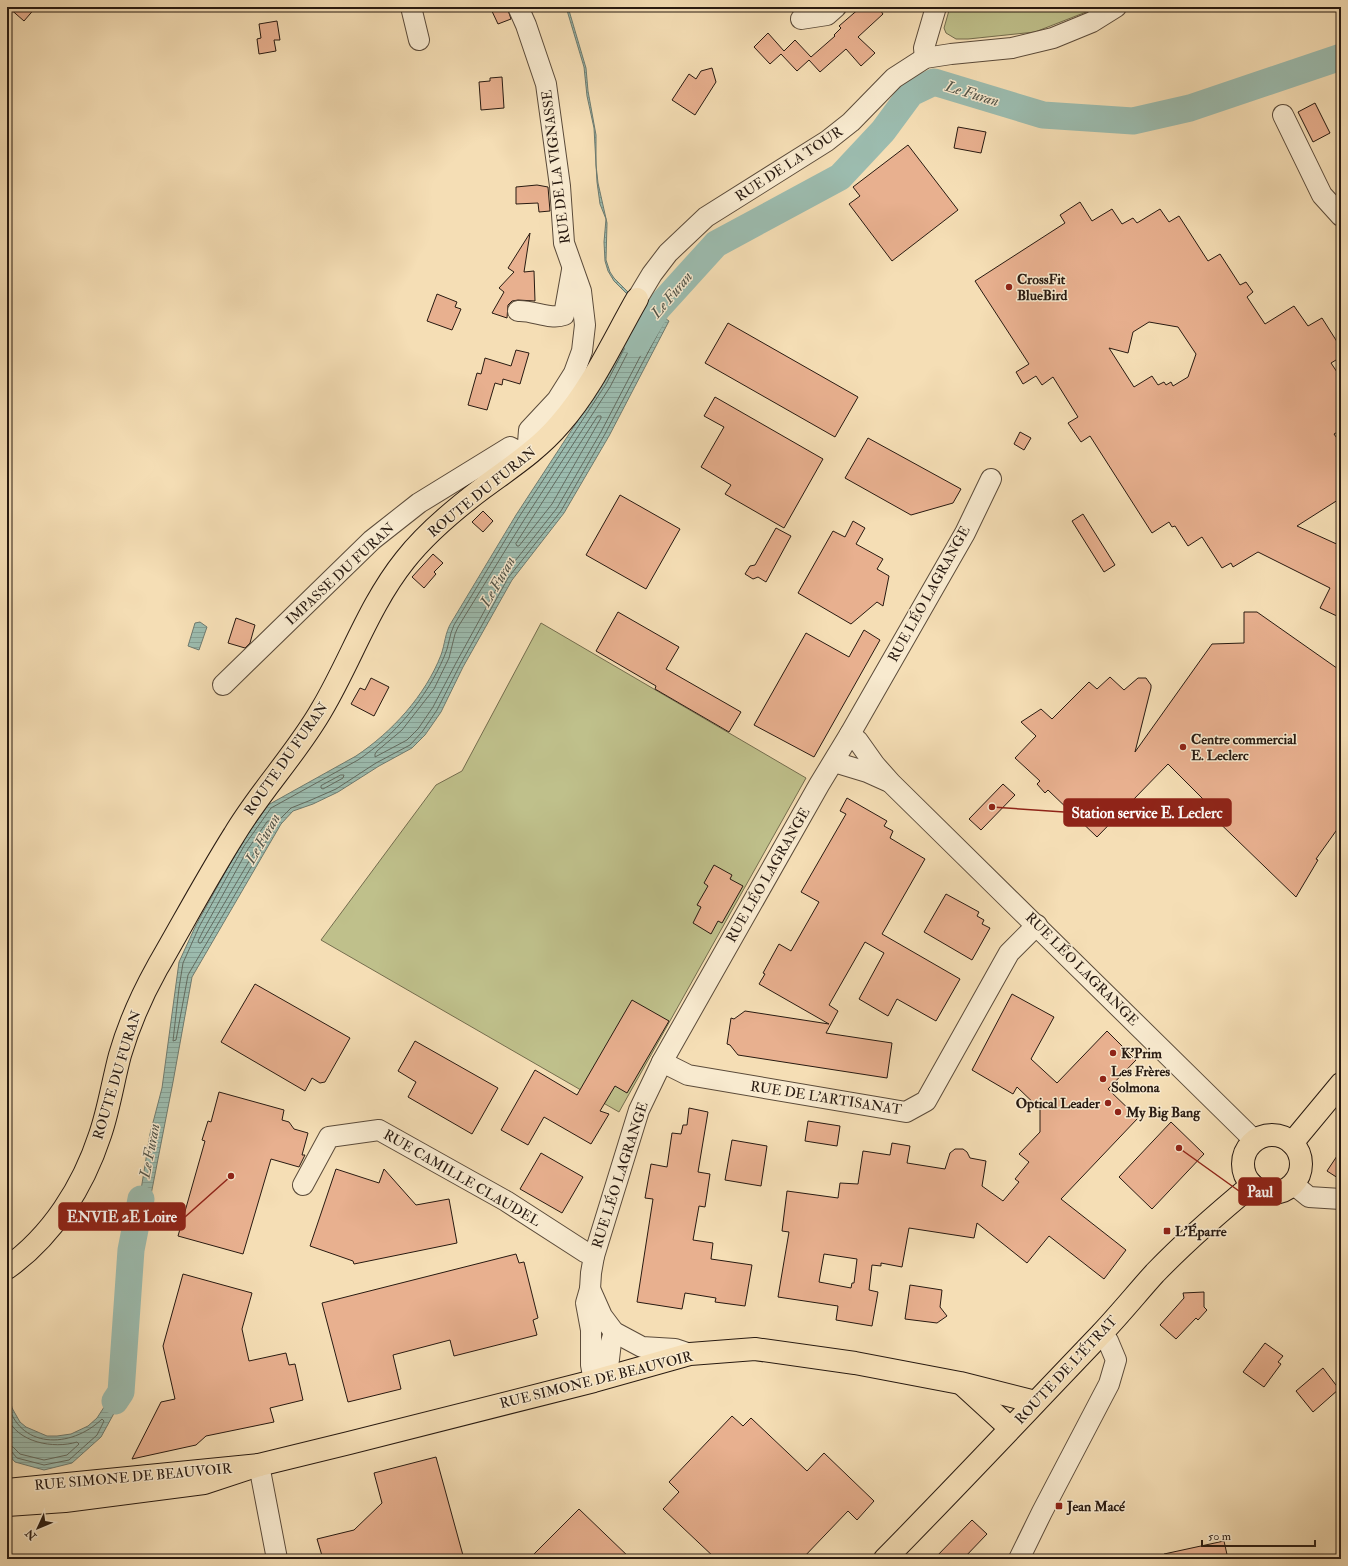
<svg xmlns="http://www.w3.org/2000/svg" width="1348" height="1566" font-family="'IM FELL Double Pica',serif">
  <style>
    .green { fill: #bfc08b; stroke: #746d4e }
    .water { fill: url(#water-rules); stroke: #6e7b70 }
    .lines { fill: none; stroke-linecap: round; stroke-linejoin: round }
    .shore { stroke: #626b60; stroke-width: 1 }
    .river { stroke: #9cbcaf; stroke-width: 27 }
    .building { fill: #e8b08f; stroke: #281a11; fill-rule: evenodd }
    .minor-casing { stroke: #5b4b3a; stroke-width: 22 }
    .major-casing { stroke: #281a11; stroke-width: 24 }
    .minor { stroke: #f8eacf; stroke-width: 20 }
    .major { stroke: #f5deb5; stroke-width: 22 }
    .poi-dot { fill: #8f2418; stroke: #f8eacf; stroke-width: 1.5 }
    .labels { text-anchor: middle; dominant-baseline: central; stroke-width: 3; stroke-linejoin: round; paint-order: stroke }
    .street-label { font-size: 14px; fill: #281a11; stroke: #f8eacf }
    .poi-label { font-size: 14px; font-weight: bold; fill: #281a11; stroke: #f8eacf; text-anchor: start }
    .water-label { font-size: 15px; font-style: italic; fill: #515348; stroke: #f8eacf }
    .leader { fill: none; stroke: #8f2418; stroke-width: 1.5 }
    .callout-dot { fill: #8f2418; stroke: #f8eacf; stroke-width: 1.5 }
    .callout { fill: #8f2418; stroke: #8f2418; stroke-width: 1.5 }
    .callout-label { font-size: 15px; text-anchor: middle; font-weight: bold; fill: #fff }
  </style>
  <defs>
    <pattern id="water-rules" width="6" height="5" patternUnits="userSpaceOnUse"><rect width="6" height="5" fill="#9cbcaf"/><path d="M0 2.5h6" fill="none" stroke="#86a196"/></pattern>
  </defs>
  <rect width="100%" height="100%" fill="#f5deb5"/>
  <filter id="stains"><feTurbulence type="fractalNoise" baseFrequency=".005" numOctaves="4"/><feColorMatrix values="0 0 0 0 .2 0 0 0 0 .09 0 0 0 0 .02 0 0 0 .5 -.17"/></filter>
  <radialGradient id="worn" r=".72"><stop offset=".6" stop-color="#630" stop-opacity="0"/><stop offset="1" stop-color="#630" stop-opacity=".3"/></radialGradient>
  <g class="green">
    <polygon points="950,7 1099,7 1035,32 968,39 956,39 946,33 944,28"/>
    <polygon points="541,623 806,778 619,1112 321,940 436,785 462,771"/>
  </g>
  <g class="water">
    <polygon points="566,7 568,7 586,68 588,91 596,135 596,165 598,183 607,223 606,260 610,272 614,278 628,292 627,294 614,281 608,271 605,261 604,242 606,219 600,204 597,182 594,128 587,96 584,67"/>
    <path d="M646,305L669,321L609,436L564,513L512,580L463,667L441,712L425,735L412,748L379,766L338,792L313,804L293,811L281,824L192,977L173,1082L141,1246L140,1298L129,1382L124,1395L101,1437L72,1463L44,1470L15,1462L7,1453V1383L12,1408L20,1422L26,1427L47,1436H57L71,1434L88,1426L97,1418L115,1390L119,1380L124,1359L131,1252L150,1134L162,1088L179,962L196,925L241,844L268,805L356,756C392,732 425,696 441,655C445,644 445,633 451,623L516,515L603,382Z"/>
    <polygon points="200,622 207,627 199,650 188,646 195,623"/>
  </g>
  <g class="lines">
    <g class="shore">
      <path d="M648,312L662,322L663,324L605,434L561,511L508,578L460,665L437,710L422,732L410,745L376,763L336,789L311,800L291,808L278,821L188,975L176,1040L173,1041L179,988L183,963L199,927L244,846L271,808L358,760C395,735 426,699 444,657C449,647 449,635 454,625L519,517L606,384L623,351Z"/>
      <polygon points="648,320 651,320 656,324 656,326 601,432 557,508 504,575 456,663 433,707 418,729 407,740 375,757 375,754 377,751 402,730 434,689 449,658 455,634 458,627 524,520 610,387 627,354"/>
      <polygon points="598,416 601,416 601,418 552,504 519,546 517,546 516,544"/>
      <polygon points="341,775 344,775 343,778 323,789 321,788 321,786"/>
      <polygon points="268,821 270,821 271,824 201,943 199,943 198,941 204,929 248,849"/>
      <path d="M7,1401C18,1450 71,1449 102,1419L104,1421L97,1435L69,1460L44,1465L17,1458L11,1451H7"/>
      <path d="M7,1417C17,1443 54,1449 77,1442L79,1444L67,1455L44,1460L20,1454L13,1447L7,1446"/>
    </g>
    <g class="river">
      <polyline points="637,343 657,309 716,244 840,177 883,131 911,93 934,82 1043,115 1133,121 1190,108 1341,57"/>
      <polyline points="115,1401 121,1392 131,1250 141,1199"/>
    </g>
  </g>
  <g class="building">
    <polygon points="8,7 36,7 24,21"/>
    <polygon points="490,7 507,7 511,19 498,24"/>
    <polygon points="861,7 878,7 883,14 858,37 875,53 861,66 846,49 820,72 809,60 797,71 781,54 770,64 754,47 768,33 784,51 795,40 811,57 835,36 834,35 841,28 839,26"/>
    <polygon points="277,21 280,40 274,40 276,51 259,54 257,39 261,38 259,24"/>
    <polygon points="712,68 716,82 695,115 672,100 689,74 696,79 701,71"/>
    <polygon points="502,77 504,108 481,110 479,82 490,81 490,78"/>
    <polygon points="1315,103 1330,133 1313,142 1298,112"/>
    <polygon points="958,127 986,132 981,153 954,148"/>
    <polygon points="908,145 958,210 892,261 849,204 860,196 853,187"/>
    <polygon points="537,185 548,187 550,211 539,212 538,203 516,204 516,187"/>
    <path d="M1080,202L1092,221L1112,209L1122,224L1133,218L1137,223L1160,209L1169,222L1179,216L1208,261L1220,254L1240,285L1246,282L1253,292L1247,297L1265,324L1294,306L1308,326L1322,318L1341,348V357L1331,363L1341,378V430L1334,434L1341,444V498L1297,526L1341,546V618L1320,608L1330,588L1258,552L1233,567L1231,563L1222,568L1202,537L1188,546L1175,526L1172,527L1169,522L1152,533L1090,436L1081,442L1068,423L1078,417L1053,377L1042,385L1036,376L1023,384L1016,372L1029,364L975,281L1065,223L1060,215ZM1149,322L1178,327L1196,354L1188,377L1173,386L1171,382L1166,385L1164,382L1158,385L1152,376L1134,387L1109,348L1128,353L1133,332Z"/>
    <polygon points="530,233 524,272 534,271 535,301 518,300 512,301 508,305 507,318 492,313 504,292 499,288 514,272 508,268"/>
    <polygon points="437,294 457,302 455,307 461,309 452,330 427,321"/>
    <polygon points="728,323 858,397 835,437 705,363"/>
    <polygon points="516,350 529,353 520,384 503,379 502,385 495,383 487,410 468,405 477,373 481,374 485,358 511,366"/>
    <polygon points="715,397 823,459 784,528 725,494 731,485 701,467 724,427 704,416"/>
    <polygon points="1020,432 1031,438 1024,450 1014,444"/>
    <polygon points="868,438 961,489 953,503 911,515 845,478"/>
    <polygon points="620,495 680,529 646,589 586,555"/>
    <polygon points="483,511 493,521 483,532 472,522"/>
    <polygon points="1083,514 1115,565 1104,572 1072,521"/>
    <polygon points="853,521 865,528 856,544 883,559 877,569 889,576 883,606 877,602 851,624 798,593 833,531 845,537"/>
    <polygon points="776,528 791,536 766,582 758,577 753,579 745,574 750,566 755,565"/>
    <polygon points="433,554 443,563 434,572 436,574 424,588 412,577"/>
    <polygon points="618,612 679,647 666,669 741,712 729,732 655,689 656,686 596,651"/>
    <polygon points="1244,612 1257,612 1341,671 1341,824 1316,859 1318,860 1296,897 1204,808 1208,804 1168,764 1097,837 1048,790 1045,793 1037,784 1040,781 1015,758 1036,736 1021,722 1041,709 1052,719 1089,682 1097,689 1110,677 1124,690 1138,678 1146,678 1151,685 1151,688 1135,752 1212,644 1244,643"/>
    <polygon points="236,618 255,625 250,643 245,648 228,643"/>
    <polygon points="864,630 880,640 814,757 754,725 806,633 849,657"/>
    <polygon points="371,678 389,687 374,716 351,704 360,688 365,690"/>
    <polygon points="1003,784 1015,795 981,830 969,819"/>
    <polygon points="847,798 887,821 884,826 893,831 890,838 925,859 882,934 960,979 936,1021 897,999 888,1016 859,999 884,953 865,942 829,1005 838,1011 826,1033 892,1043 887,1078 738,1055 730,1045 727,1044 731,1018 734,1019 745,1011 829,1024 759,984 765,974 763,973 779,944 791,951 819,902 801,892 846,814 840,811"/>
    <polygon points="714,865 732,875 730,879 743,886 722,923 718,921 711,934 693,923 701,907 697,905 708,886 704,883"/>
    <polygon points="946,894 979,912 977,916 984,920 982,924 990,928 972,960 924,932"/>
    <polygon points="255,984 350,1038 325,1082 320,1083 312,1078 305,1091 221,1042"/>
    <path d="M1012,994L1054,1017L1031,1059L1057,1083L1107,1031L1136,1060L1108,1089L1138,1118L1061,1199L1126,1250L1104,1279L1049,1236L1027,1263L977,1223L974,1238L909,1228L902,1267L881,1263V1266L872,1265L869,1290L878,1292L872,1326L836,1320L838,1306L778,1297L789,1232L782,1231L787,1191L838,1198L840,1183L858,1184L863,1151L890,1155L892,1143L910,1146L907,1163L945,1169L950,1153L955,1149H963L967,1152L970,1158L986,1161L982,1186L1003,1201L1019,1182L1015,1179L1029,1162L1019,1154L1040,1132V1109L1017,1087L1013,1094L972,1070ZM824,1254L857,1259L854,1283H852L851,1288L819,1282Z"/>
    <polygon points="632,1000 669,1021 627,1093 615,1086 600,1111 609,1114 591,1144 544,1117 528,1145 501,1130 535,1070 577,1095"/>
    <polygon points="415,1041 498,1088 472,1134 408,1097 416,1082 398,1071"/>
    <polygon points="219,1092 284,1110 282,1120 289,1122 294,1129 308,1133 302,1155 305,1155 299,1167 271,1159 243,1254 178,1236 205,1141 202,1140 208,1121 211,1122"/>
    <polygon points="689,1108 708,1112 698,1172 710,1174 705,1207 699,1206 693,1240 713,1243 711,1259 752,1265 745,1306 715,1302 716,1298 685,1293 682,1309 637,1302 653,1199 645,1198 651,1164 667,1167 672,1133 681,1134 683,1125 687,1125"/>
    <polygon points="808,1121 840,1126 837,1146 805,1141"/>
    <polygon points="1171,1122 1204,1154 1152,1209 1119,1177"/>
    <polygon points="732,1140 767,1146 761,1186 725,1180"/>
    <polygon points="1341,1150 1341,1180 1327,1171"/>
    <polygon points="541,1153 583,1177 562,1213 520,1189"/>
    <polygon points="336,1169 379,1183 384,1169 416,1205 449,1199 457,1243 354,1264 353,1261 310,1246"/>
    <polygon points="516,1254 519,1263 524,1262 538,1318 533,1320 537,1335 454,1356 450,1340 393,1355 401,1389 348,1402 322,1303"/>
    <polygon points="183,1274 252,1293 242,1329 249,1361 286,1353 289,1365 295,1364 303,1400 270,1408 274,1422 206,1436 196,1445 132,1459 161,1402 175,1399 163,1346"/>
    <polygon points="910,1285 942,1290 940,1307 947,1316 937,1323 905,1319"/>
    <polygon points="1204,1292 1204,1307 1207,1310 1198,1320 1196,1318 1176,1339 1160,1325 1184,1298 1183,1293"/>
    <polygon points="1265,1343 1283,1356 1278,1362 1281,1364 1264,1387 1243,1372"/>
    <polygon points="1323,1368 1339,1389 1313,1412 1296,1391"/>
    <polygon points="732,1416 743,1426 751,1418 807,1471 824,1453 874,1501 857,1520 848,1511 802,1559 716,1559 663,1509 679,1492 669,1482"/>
    <polygon points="436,1457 464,1559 323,1559 317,1539 354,1530 382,1503 374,1473"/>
    <polygon points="579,1509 631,1559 529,1559"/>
    <polygon points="972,1520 987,1534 963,1559 934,1559"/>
    <polygon points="1224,1541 1228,1559 1165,1559 1164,1554"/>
  </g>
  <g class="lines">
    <g class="minor-casing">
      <g id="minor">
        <polyline points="411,7 419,40"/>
        <polyline points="801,19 827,15 836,7"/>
        <polyline points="925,58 924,48 936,7"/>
        <polyline points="1283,115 1322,195 1341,216"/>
        <polyline points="637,299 652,274 668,253 706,217 827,141 851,122 894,78 925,58 951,54 1012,48 1053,38 1092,22 1116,7"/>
        <path d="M518,311C533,310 550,320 564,315L572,270"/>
        <polyline points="223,685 372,540 419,503 510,447 527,456 529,430 557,400 574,373 582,351 585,325 581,291 564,243 560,186 546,84 526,25 518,7"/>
        <polyline points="850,734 858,741 875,765 891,783 1254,1140"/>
        <polyline points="834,762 867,772 887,781"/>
        <polyline points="662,1062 688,1075 906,1112 926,1101 1009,953 1037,925"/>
        <polyline points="1293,1184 1309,1197 1341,1199"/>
        <polyline points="303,1185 329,1137 379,1130 506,1201 585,1252 594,1256"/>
        <polyline points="590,1289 591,1273 594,1256 639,1110 662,1062 819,785 850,734 965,533 991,479"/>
        <polyline points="607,1376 611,1342 614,1332"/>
        <polyline points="594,1381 591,1365 591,1330 586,1303 590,1289 602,1316 614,1332 642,1347 675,1349 690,1354"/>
        <polyline points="259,1465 277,1559"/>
        <polyline points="1019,1559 1042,1512 1109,1384 1116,1360 1108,1341 1101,1333"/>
      </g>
    </g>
    <g class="major-casing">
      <g id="major">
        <circle cx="1272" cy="1164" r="29"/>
        <polyline points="1292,1143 1341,1084"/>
        <path d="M7,1268C52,1236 83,1187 100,1135C109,1109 113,1081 120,1055C129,1024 142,995 157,968C183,923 207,878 234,835C260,791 297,753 322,709C351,660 369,605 405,560C427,532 455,509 483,488C510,468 538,450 560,424C592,388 613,341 637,299"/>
        <polyline points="963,1385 1010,1428"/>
        <polyline points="259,1465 349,1443 594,1381 690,1354 755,1349 855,1363 960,1383 1035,1402"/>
        <polyline points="7,1490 259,1465 204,1483 65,1501 7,1505"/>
        <path d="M885,1559C958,1485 1029,1409 1101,1334C1120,1314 1137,1293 1155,1273C1186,1241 1218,1213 1252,1185"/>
      </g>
    </g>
    <use href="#minor" class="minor"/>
    <use href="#major" class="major"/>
  </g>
  <g class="poi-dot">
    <circle cx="1009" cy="287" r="4"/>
    <circle cx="1183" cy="747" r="4"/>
    <circle cx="1113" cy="1053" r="4"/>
    <circle cx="1103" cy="1079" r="4"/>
    <circle cx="1108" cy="1103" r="4"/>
    <circle cx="1118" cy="1112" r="4"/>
    <rect x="1163" y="1227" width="8" height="8" rx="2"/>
    <rect x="1055" y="1502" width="8" height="8" rx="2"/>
  </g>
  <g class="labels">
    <g class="street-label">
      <text transform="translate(789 164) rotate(-33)">RUE DE LA TOUR</text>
      <text transform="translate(556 167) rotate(-97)">RUE DE LA VIGNASSE</text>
      <text transform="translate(482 492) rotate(-39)">ROUTE DU FURAN</text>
      <text transform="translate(340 574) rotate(-43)">IMPASSE DU FURAN</text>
      <text transform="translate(929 594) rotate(-61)">RUE LÉO LAGRANGE</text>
      <text transform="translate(286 759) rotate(-55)">ROUTE DU FURAN</text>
      <text transform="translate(768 875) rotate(-60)">RUE LÉO LAGRANGE</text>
      <text transform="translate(1082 969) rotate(45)">RUE LÉO LAGRANGE</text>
      <text transform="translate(117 1075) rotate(-73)">ROUTE DU FURAN</text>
      <text transform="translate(826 1098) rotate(9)">RUE DE L'ARTISANAT</text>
      <text transform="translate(620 1175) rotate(-72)">RUE LÉO LAGRANGE</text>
      <text transform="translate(462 1178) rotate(30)">RUE CAMILLE CLAUDEL</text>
      <text transform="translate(1066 1370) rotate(-47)">ROUTE DE L'ÉTRAT</text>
      <text transform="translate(596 1380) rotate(-14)">RUE SIMONE DE BEAUVOIR</text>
      <text transform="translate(133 1477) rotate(-5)">RUE SIMONE DE BEAUVOIR</text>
    </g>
    <g class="poi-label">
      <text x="1017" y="279">CrossFit<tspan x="1017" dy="16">BlueBird</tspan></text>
      <text x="1191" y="739">Centre commercial<tspan x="1191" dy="16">E. Leclerc</tspan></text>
      <text x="1121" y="1053">K'Prim</text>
      <text x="1111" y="1071">Les Frères<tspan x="1111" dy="16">Solmona</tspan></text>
      <text x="1100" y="1103" text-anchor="end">Optical Leader</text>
      <text x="1126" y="1112">My Big Bang</text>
      <text x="1175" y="1231">L'Éparre</text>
      <text x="1067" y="1506">Jean Macé</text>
    </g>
    <g class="water-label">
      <text transform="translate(972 94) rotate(17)">Le Furan</text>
      <text transform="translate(672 295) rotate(-50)">Le Furan</text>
      <text transform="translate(498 582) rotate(-60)">Le Furan</text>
      <text transform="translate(263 839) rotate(-60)">Le Furan</text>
      <text transform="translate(150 1151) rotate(-79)">Le Furan</text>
    </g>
  </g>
  <path class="leader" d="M992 807L1064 812M1179 1148L1239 1191M231 1176L185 1217"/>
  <g class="callout-dot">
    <circle cx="992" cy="807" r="4"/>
    <circle cx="1179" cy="1148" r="4"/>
    <circle cx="231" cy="1176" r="4"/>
  </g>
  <g class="callout">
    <rect x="1064" y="799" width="167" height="27" rx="4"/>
    <rect x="1239" y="1178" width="42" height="27" rx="4"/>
    <rect x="59" y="1203" width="126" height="27" rx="4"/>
  </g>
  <g class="callout-label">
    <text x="1147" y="818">Station service E. Leclerc</text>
    <text x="1260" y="1197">Paul</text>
    <text x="122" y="1222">ENVIE 2E Loire</text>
  </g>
  <rect width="1348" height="1566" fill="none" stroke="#f5deb5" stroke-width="24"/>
  <rect x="8" y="8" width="1332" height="1550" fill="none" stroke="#281a11" stroke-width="2"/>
  <rect x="12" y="12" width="1324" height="1542" fill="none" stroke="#281a11"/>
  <g transform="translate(38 1528) rotate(226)" stroke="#f8eacf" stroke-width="3" paint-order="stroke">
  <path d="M0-3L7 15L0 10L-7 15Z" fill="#281a11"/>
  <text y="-6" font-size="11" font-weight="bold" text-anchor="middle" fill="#281a11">N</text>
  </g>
  <path d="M1202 1540v6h113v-6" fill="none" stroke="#281a11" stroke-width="2"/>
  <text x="1208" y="1540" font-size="12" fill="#281a11" stroke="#f8eacf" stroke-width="3" paint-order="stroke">50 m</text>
  <rect width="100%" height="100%" filter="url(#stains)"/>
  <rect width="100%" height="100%" fill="url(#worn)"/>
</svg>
